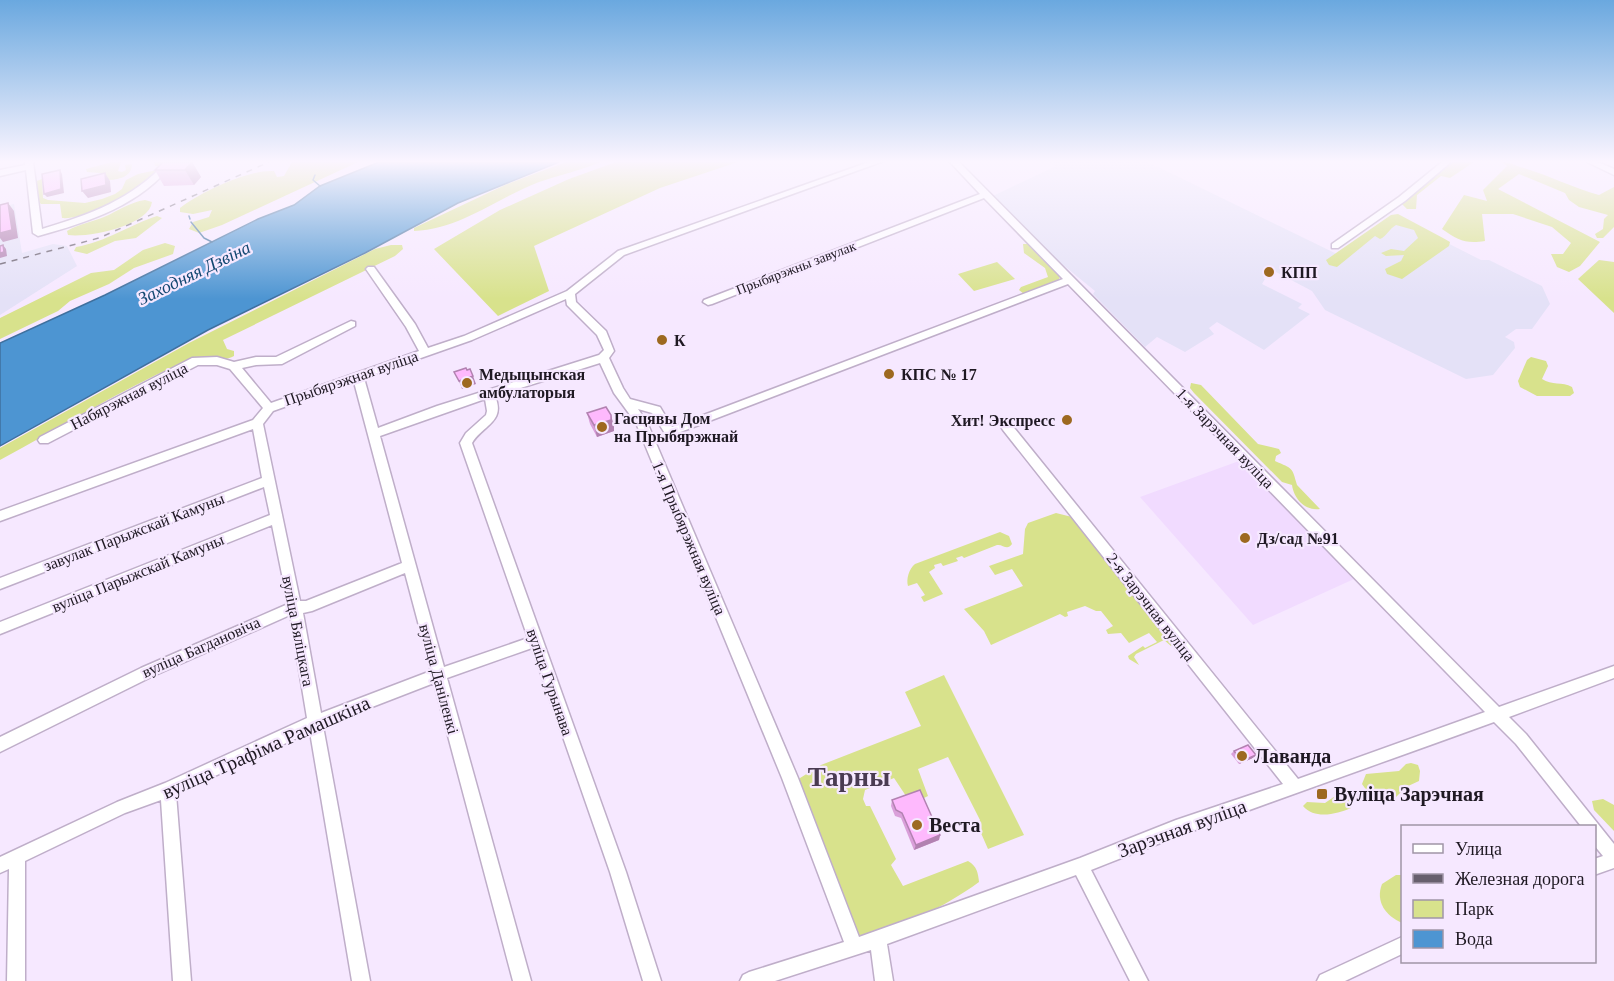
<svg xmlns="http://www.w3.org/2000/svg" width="1614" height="981" font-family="'Times New Roman',serif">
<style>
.built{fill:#f1dbff}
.industrial{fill:#e4e1f7}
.green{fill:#d8e28c}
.water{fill:#4d95d2;stroke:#3f709e;stroke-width:1.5}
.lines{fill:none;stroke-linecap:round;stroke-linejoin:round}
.stream{stroke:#3f709e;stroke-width:1.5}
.minor-casing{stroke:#bfaec9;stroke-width:3}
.minor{fill:#fff;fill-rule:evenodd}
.rail{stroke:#675f6d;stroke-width:1.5;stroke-dasharray:6 6;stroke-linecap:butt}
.wall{fill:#da9fda}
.shaded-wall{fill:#b282b1}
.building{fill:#feb9fd;stroke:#b282b1;stroke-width:1.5}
.poi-dot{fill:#9d6920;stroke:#f6e8ff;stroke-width:2}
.labels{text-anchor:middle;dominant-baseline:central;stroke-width:4.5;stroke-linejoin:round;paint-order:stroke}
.far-street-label{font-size:14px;fill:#1f1923;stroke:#f6e8ff}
.poi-label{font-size:16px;font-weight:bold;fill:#1f1923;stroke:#f6e8ff;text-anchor:start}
.street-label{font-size:16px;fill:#1f1923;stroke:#f6e8ff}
.water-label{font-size:18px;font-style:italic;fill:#124771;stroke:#f6e8ff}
.near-street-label{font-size:20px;fill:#1f1923;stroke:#f6e8ff}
.near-poi-label{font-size:20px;font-weight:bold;fill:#1f1923;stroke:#f6e8ff;text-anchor:start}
.near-district-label{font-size:27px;font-weight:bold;fill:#4a3b52;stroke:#f6e8ff}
</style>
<rect width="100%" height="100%" fill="#f6e8ff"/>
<!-- built -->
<polygon class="built" points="1239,461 1354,579 1253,625 1140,497"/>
<!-- industrial -->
<g class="industrial">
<polygon points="1049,162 1148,162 1341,256 1394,216 1481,260 1489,260 1542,286 1550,304 1532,329 1516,329 1505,337 1514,342 1515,348 1493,375 1466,379 1325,310 1312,291 1276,272 1263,278 1265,279 1262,284 1302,304 1298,308 1310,314 1264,350 1217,322 1209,328 1214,334 1185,352 1157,337 1145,347 1093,294 1095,291 1051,255 993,196 1056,166"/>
<polygon points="14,204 22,253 53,244 67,246 77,266 0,315 0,207"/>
</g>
<!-- green -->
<g class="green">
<path d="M112,162H121L118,171L122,172L126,170L125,165L132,164C132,177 118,180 107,180L101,173L87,172L86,169Z"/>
<path d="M154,162H167C158,171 148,184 137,191C121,201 80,220 62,218L60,204H41L37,200L34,182L42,179L43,198L48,200L85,203L102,199L115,194L122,189L126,180L138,174L157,170L159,166H155Z"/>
<path d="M292,162H358L222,225L199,233L189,229L193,222L209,217L212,210L193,214L180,212V208C199,193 249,169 274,171L277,177L284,176Z"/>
<path d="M566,162H601C581,170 560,175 539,182C497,198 461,229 414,231V228L505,185Z"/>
<polygon points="616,162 738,162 660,188 534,246 549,291 498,316 434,249 500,210 569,179"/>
<polygon points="1450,162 1474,162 1450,178 1441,176 1417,195 1416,209 1407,209 1401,203"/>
<path d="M1502,162C1511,162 1515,166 1524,168C1550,176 1574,188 1599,195L1614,187V227L1603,238H1597L1595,234L1603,229L1604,219L1608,215L1579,207L1569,200L1565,193L1519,174L1498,189L1600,242L1580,266L1569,272L1557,267L1551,254H1563L1571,243L1552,227L1513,214H1482L1485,241C1465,244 1458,240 1442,229L1464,195L1487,201L1483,190L1507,166Z"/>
<path d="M145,200L152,202C149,226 88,238 68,235L67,231C79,224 92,222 104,217C118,211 130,202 145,200Z"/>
<path d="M1398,214L1443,238L1450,242L1449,246L1402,279L1387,274L1385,269L1401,261L1404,255L1386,256L1381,253L1391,249L1404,251L1418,238L1414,230L1396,225C1389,229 1386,237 1380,239L1375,236L1337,267L1329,265L1326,260L1391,215Z"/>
<path d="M157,216L162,218L136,238L115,241L87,254L74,251L76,247C106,242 129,225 157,216Z"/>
<polygon points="165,243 175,246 173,254 134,268 109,284 70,301 58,311 0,339 0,318 91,273 114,270 143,250"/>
<polygon points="1023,244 1029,244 1060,275 1059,280 1024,294 1019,290 1021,287 1048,277 1045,268 1024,253"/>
<path d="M391,245H402L403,249L395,256L223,340L227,349L234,351V356C221,364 197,357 180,364C118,391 60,428 0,460V448L189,343L375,249Z"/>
<polygon points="1599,260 1614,262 1614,313 1578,279"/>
<polygon points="997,262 1015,279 974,291 958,274"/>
<path d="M1531,357L1546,361L1548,366L1542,379C1552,386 1562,381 1572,387L1574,393L1570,396H1537L1520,387L1518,381L1527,360Z"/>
<path d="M1191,383L1201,385L1258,444L1279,449L1281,453L1276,456L1275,461C1293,469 1292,467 1297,485L1320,509C1305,511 1294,499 1292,485L1282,482L1194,393L1190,388Z"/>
<polygon points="1056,513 1072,517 1174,645 1171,646 1164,640 1136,654 1134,657 1139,665 1129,659 1128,656 1143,646 1145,648 1157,642 1149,633 1129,643 1121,633 1108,634 1106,630 1113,626 1101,611 1096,611 1085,606 1067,612 1068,616 1065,617 1060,614 991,645 984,631 964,609 1023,586 1012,569 995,575 989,566 1023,554 1025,529 1028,523"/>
<path d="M1000,532L1009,536L1012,544C1007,551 1003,544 997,545L964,558L962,556L956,558L958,561L943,566L941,563L934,565L935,568L929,572L943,594L924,602L921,597L925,595L917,583L908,586C906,579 909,569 915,564Z"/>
<path d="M944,675L1024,835L988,849L977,824L980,820L948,757L918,769L928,796L920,800L908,799L894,778L865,790L863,799L866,806H870L896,859L891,865L903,886L968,861C977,866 978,873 979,882C945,907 896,931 854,937L792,783L821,765L921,726L905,692Z"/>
<path d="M1411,763L1418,765L1420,771L1419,781L1406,787L1393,800C1378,800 1370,796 1362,784L1366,774L1399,771L1406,764Z"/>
<path d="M1341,792H1347L1352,797L1351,808C1337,814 1315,820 1303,806L1307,802L1325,803Z"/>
<polygon points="1603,799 1614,805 1614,831 1594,810 1592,801"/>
<path d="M1396,875H1402V923C1386,916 1375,902 1382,884Z"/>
</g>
<!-- water -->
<polygon class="water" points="379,162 559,162 458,203 365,253 208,330 0,446 0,343 105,295 258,219 294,205 320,186"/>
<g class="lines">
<!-- stream -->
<g class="stream">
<polyline points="315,175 313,180 320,186"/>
<polyline points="189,216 190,219"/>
<polyline points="191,222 204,238 212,242"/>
</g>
<!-- minor casing -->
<g class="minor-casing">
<g id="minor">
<path d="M25,162H33L42,229C89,215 133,199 166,162H174C141,205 89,222 38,236L33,233L26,170L0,176V170L25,165Z"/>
<path d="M869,162H881L624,255L575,294L576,302L606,331L614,351L609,358L623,388L630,399L660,407L672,427L1063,279L984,198L712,304L708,305L703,302L704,300L980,194L950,162H959L1499,707L1614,666V678L1509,717L1526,734L1614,844V868L1594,875V859L1603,856L1594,845V826H1581L1516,744L1494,722C1360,771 1224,817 1091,870L1148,981H1130L1076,875L887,944L893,981H875L871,950L775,981H740L743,975L749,972L844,942L782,778L636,423L614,393L600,363L495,396C506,422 483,425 472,443L626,872L661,981H643L610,872L532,648L447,678L531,981H513L434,683L323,726L370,981H352L310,732L176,794L191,981H173L161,800L125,813L25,861V981H7L9,869L0,873V857L117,802L165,783L307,718L290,615L151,677L0,752V737L141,668L288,604L272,525L0,634V622L270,515L264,487L0,589V578L262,478L253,429L0,521V511L253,420L263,408L230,369L217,365H198L48,443H40L38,440L40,437L192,358L217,357L234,362L256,357H276L351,321L355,322V326L282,364L256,365L242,368L271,403L419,351L406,327L366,269L368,267H374L415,324L428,348L464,336L567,291L618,251ZM1068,284L1485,712L1298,779L1011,424H1003L1001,427L1003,430L1283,784L1176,820L1080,858L859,937L798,778L647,422L638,409L652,413L666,435L670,436ZM566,299L567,305L597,335L604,350L599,355L437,406L378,428L364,378L472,340ZM354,382L402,563L306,601H300L263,424L273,411ZM485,399L487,411L486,415L466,433L460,443L528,638L444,667L380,436ZM405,573L431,671L321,713L303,613L312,611Z"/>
<polygon points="1442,162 1451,162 1405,201 1338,248 1332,248 1332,244 1399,197"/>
<polygon points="1587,162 1598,162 1614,169 1614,175"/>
<polygon points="1402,937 1402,954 1345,981 1317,981 1320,975"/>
</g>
</g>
<!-- minor -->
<use href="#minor" class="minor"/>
<!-- rail -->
<polyline class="rail" points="0,264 99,238 269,162"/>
</g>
<!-- wall -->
<g class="wall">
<polygon points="192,162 201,177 194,185 164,186 155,170"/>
<polygon points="587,413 611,415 614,427 614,431 597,437 590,424"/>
<polygon points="1234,751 1256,755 1253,758 1239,764 1231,754"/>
<polygon points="892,800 940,835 939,840 914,850 901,818 895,816 891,806"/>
</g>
<!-- shaded-wall -->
<g class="shaded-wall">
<polygon points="192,162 201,177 194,185 185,170"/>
<polygon points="60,170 62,174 64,193 47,197 44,194"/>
<polygon points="105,173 110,181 111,192 88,198 82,191"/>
<polygon points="8,203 14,211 18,238 3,242 0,238 0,233"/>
<polygon points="3,245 6,249 7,256 0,258 0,253"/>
<polygon points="473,376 476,384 462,389 459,381"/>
<polygon points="611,415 614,427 614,431 597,437 594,425"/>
<polygon points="1256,755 1253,758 1239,764 1242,761"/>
<polygon points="940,835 939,840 914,850 916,845"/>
</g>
<!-- building -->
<g class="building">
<polygon points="163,162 192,162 185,170 155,170"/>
<polygon points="60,170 61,189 44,194 42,174"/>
<polygon points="105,173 106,185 82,191 81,179"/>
<polygon points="8,203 12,230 0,233 0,205"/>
<polygon points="3,245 4,252 0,253 0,246"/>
<polygon points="466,368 467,370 470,369 473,376 459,381 454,372"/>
<polygon points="606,407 611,415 611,420 594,425 587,413"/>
<polygon points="1248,745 1256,755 1242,761 1234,751"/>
<polygon points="920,790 940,835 916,845 902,813 896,810 892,800"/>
</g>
<!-- sky -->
<linearGradient id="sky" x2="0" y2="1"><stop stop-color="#6aa8df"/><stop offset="0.54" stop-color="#fbf5ff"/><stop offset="1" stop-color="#fbf5ff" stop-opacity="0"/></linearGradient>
<rect width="1614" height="299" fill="url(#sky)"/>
<!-- markers -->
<g class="poi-dot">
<circle cx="1269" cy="272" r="6"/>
<circle cx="662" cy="340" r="6"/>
<circle cx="889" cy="374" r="6"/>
<circle cx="467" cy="383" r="6"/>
<circle cx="1067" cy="420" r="6"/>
<circle cx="602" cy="427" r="6"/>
<circle cx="1245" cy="538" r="6"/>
<circle cx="1242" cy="756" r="6"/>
<rect x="1316" y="788" width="12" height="12" rx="3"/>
<circle cx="917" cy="825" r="6"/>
</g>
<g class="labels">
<!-- far-street labels -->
<g class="far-street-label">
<text transform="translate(796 268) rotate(-21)">Прыбярэжны завулак</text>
</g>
<!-- poi labels -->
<g class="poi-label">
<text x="1281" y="272">КПП</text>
<text x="674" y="340">К</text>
<text x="479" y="374">Медыцынская<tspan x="479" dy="18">амбулаторыя</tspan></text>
<text x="901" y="374">КПС № 17</text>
<text x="614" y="418">Гасцявы Дом<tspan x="614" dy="18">на Прыбярэжнай</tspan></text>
<text x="1055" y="420" text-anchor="end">Хит! Экспресс</text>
<text x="1257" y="538">Дз/сад №91</text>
</g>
<!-- street labels -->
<g class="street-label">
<text transform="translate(351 378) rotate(-19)">Прыбярэжная вуліца</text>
<text transform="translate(129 396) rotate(-27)">Набярэжная вуліца</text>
<text transform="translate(1225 438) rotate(46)">1-я Зарэчная вуліца</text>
<text transform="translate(134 532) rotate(-21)">завулак Парыжскай Камуны</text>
<text transform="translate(689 538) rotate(67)">1-я Прыбярэжная вуліца</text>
<text transform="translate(138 573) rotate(-22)">вуліца Парыжскай Камуны</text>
<text transform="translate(1151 607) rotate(52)">2-я Зарэчная вуліца</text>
<text transform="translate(298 631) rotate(79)">вуліца Бяліцкага</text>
<text transform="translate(201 647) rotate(-24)">вуліца Багдановіча</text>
<text transform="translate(439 679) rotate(75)">вуліца Даніленкі</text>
<text transform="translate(550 682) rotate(71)">вуліца Гурынава</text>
</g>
<!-- water labels -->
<g class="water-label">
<text transform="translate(194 273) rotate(-26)">Заходняя Дзвіна</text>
</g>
<!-- near-street labels -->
<g class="near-street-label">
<text transform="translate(266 747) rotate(-24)">вуліца Трафіма Рамашкіна</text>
<text transform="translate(1182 828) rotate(-20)">Зарэчная вуліца</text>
</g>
<!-- near-poi labels -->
<g class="near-poi-label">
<text x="1254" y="756">Лаванда</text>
<text x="1334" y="794">Вуліца Зарэчная</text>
<text x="929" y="825">Веста</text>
</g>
<!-- near-district labels -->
<g class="near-district-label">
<text x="849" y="777">Тарны</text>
</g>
</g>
<!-- legend -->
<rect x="1401" y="825" width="195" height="138" fill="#f6e8ff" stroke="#a095a7" stroke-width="1.5"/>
<rect x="1413" y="844" width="30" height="9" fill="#ffffff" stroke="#a095a7" stroke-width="1.5"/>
<text x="1455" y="855" font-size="18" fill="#1f1923">Улица</text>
<rect x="1413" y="874" width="30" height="9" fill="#675f6d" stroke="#a095a7" stroke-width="1.5"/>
<text x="1455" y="885" font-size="18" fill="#1f1923">Железная дорога</text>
<rect x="1413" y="900" width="30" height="18" fill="#d8e28c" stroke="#a095a7" stroke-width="1.5"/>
<text x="1455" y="915" font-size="18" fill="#1f1923">Парк</text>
<rect x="1413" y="930" width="30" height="18" fill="#4d95d2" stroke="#a095a7" stroke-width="1.5"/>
<text x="1455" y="945" font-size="18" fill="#1f1923">Вода</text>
</svg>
